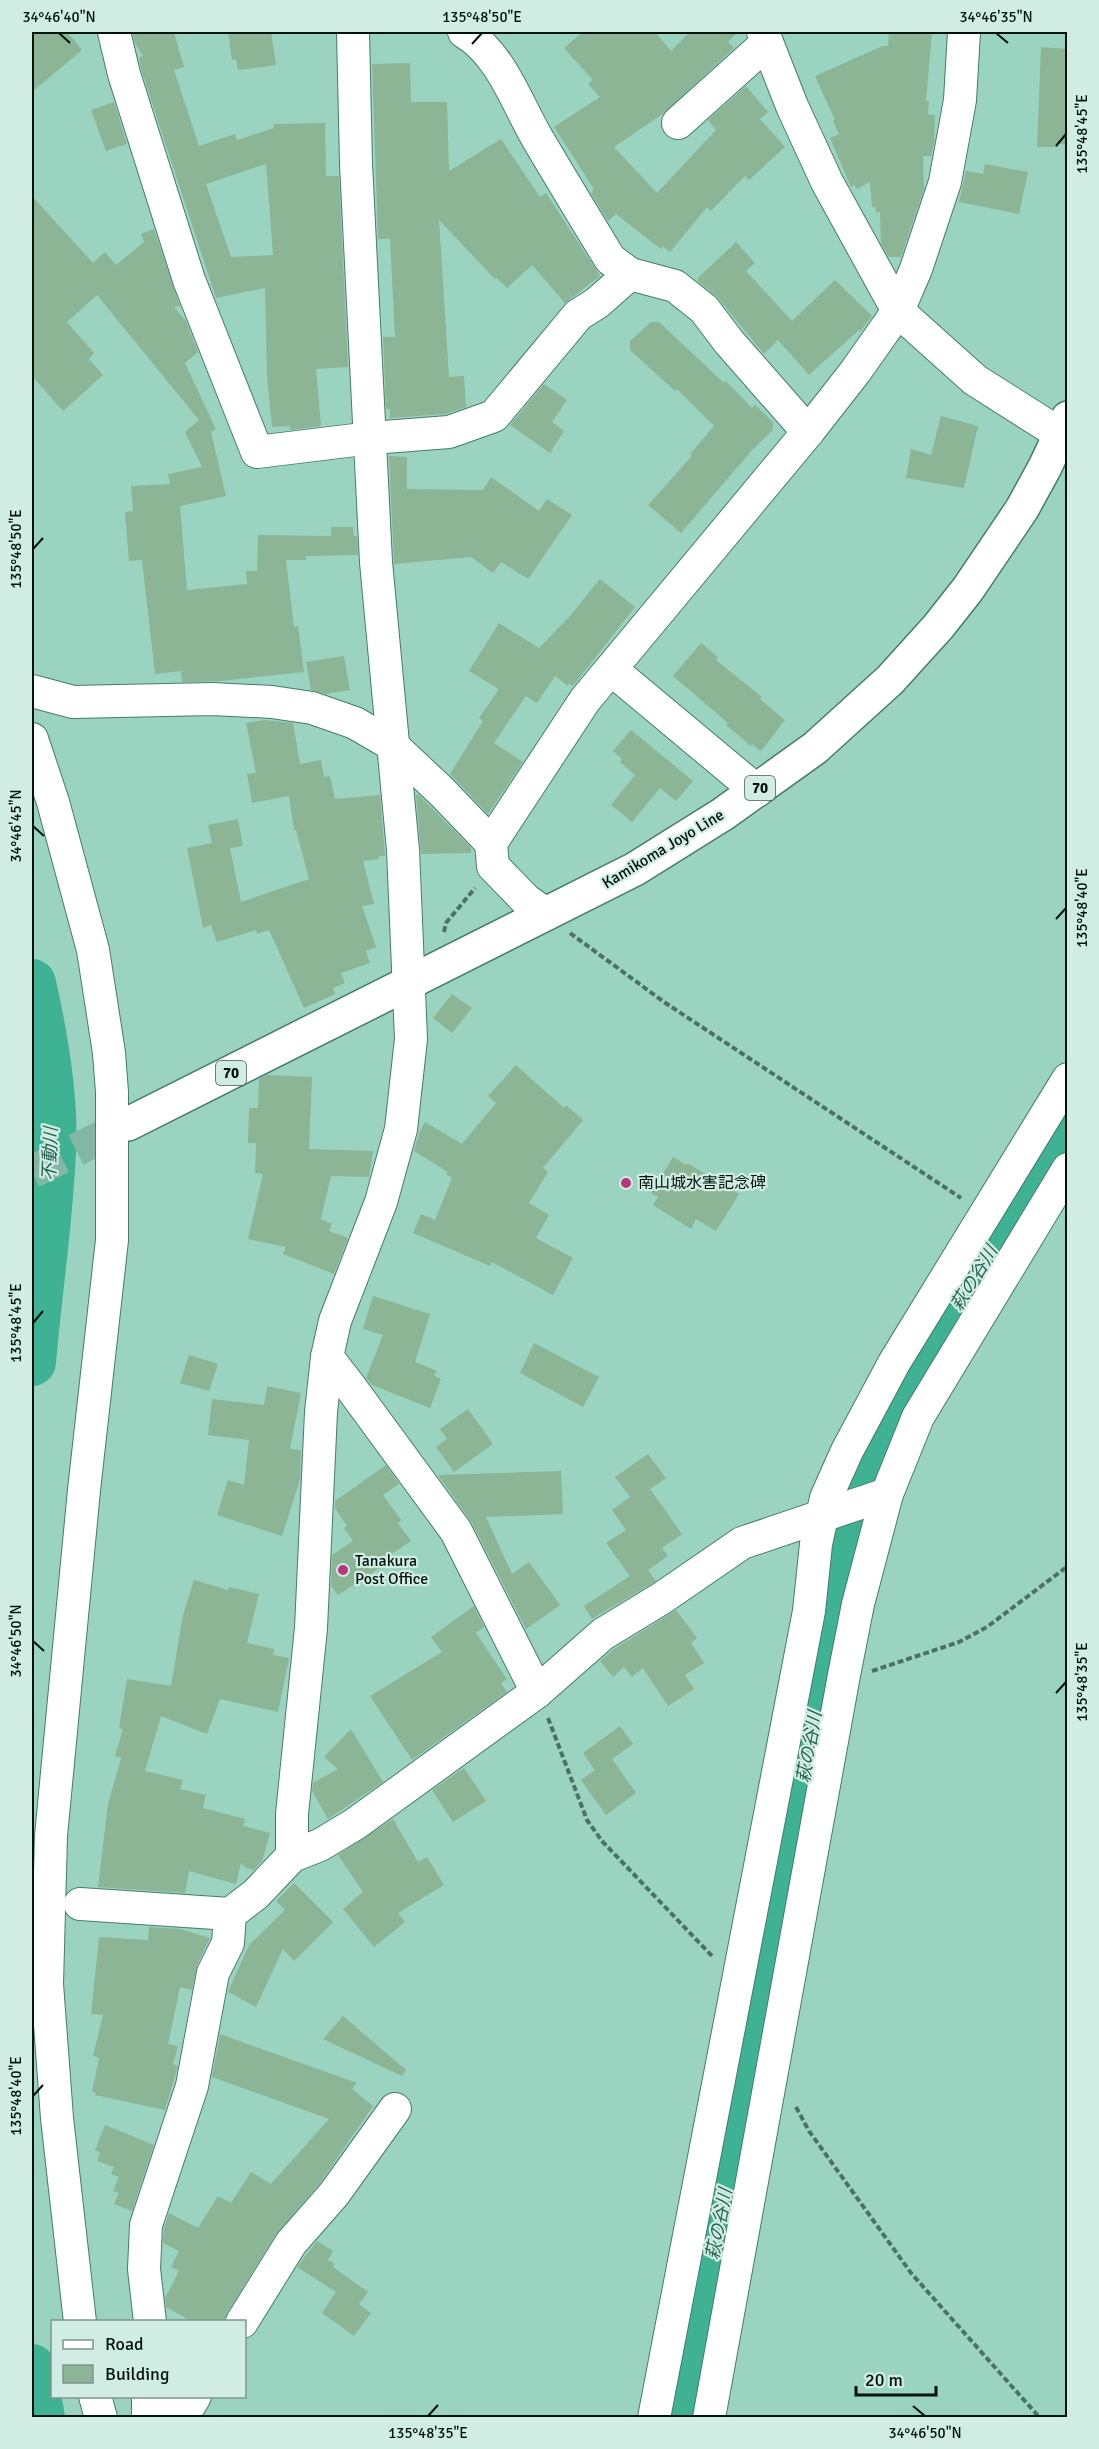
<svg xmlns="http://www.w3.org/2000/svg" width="1099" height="2449" font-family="Signika,'Noto Sans JP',sans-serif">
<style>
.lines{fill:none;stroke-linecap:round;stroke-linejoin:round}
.river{stroke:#3eb292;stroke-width:48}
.building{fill:#8bb594;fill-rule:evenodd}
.major-tunnel{stroke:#83b7a5;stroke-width:33;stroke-dasharray:33 16;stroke-linecap:butt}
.minor-casing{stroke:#457c6a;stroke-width:34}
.major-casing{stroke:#457c6a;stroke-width:36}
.path{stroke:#4c7265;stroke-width:4;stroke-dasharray:6 3;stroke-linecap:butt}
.minor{stroke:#fff;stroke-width:32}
.major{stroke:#fff;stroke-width:33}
.ticks{fill:none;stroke:#00130d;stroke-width:2}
.poi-dot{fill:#b8357d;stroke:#d1ede3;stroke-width:2}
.labels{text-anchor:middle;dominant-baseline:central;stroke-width:4.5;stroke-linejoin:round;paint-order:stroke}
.shield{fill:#d1ede3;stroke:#3f544d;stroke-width:1.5}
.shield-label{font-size:15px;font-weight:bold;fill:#00130d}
.street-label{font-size:16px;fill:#00130d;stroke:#d1ede3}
.poi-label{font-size:16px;fill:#00130d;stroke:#d1ede3;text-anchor:start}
.water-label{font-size:18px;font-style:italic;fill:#24614f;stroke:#d1ede3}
.neatline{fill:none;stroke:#00130d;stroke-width:2}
.ticks-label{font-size:15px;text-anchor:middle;fill:#00130d}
</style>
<rect width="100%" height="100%" fill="#9ad4c0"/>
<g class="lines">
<!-- river -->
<g class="river">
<path d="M32,983C43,1032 55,1100 52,1151C49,1221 38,1292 32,1362"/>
<polyline points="32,2368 41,2418"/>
<polyline points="682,2418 756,2020 799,1803 842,1551 857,1488 875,1440 995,1241 1068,1126"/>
</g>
</g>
<!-- building -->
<g class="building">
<polygon points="32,32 67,32 82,50 32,92"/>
<path d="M132,32H174L184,67L174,70L199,146L235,134L237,140L274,128V124L325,123L326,176H339L348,367L316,369L321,426L290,430V426L272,427L267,377L265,288L216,298L141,69L139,58L143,56L135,43ZM266,164L273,255L231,257L206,184Z"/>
<polygon points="228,32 271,32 276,65 238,70 236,59 232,60"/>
<polygon points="583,32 655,32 671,51 690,32 738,32 728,42 734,48 664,113 614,147 657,193 716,130 708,120 746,86 768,112 760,119 785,147 749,180 745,176 711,211 707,207 670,252 663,246 661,249 616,214 608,221 591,193 594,189 554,127 600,97 588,84 593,80 564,48"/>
<polygon points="889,32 932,32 926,101 929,101 928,114 935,115 934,144 931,156 923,156 924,189 901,257 889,257 881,244 880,212 876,212 875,207 872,207 870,182 857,189 854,185 851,187 830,138 839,134 833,121 835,120 815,76 883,46 888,46"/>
<polygon points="1041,47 1068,49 1068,144 1058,144 1058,147 1037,147"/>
<polygon points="410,63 411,102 447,102 449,171 501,139 540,197 546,193 600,276 565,303 532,265 507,288 497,278 495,279 439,220 449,377 464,376 466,407 445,414 390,418 390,409 386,409 383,337 395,337 390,239 378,239 372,64"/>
<polygon points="114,102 127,144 106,151 91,110"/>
<polygon points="985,164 1028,172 1019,214 959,202 966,171 983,174"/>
<polygon points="32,196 93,263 105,252 116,265 144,242 141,234 154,229 180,306 174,307 186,321 198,352 185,363 216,429 211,432 226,496 180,506 187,590 247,584 246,571 257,571 258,535 331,536 331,527 353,527 354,536 357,536 358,555 306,556 306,560 286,560 294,627 298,626 304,672 220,681 182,682 181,671 155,674 142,560 129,561 125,512 133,511 131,486 170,484 168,474 202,467 185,432 199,420 97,295 67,322 94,353 89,359 103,375 63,411 32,376"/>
<polygon points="736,242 755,263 746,271 792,321 835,280 872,316 860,332 859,330 809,375 778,340 764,354 718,298 698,281 698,278"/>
<polygon points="651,322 659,322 724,383 726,381 752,408 755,405 773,422 773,430 753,449 681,533 648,505 692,456 690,454 714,426 677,389 675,391 630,350 630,341"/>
<polygon points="544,384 567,400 552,422 564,431 550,453 510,425"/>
<polygon points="941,416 978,426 964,488 906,478 911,449 931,455"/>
<polygon points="389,456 407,457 407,489 483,490 491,477 539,511 547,499 572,515 528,579 501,562 493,573 471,557 394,564"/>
<polygon points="600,579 635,607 573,686 569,683 568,686 555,676 537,703 526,696 494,743 523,762 488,814 450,774 483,721 479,718 499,689 469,671 499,623 539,648 570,616"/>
<polygon points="701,643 718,657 716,660 762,697 760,699 785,720 761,751 752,744 751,746 726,725 728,723 673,676"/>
<polygon points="344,656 350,690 325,694 311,690 306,662"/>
<polygon points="265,720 293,723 300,764 321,760 324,777 330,776 335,799 380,795 385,856 378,856 379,859 363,861 374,904 362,906 376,947 366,951 370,963 341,973 345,983 333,988 335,994 304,1008 269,930 257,934 256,930 217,942 211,925 203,928 187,848 212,843 208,825 238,819 243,846 230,848 241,902 309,879 296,830 294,830 289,796 252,803 247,774 256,773 246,723"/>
<polygon points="631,730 693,781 676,801 660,788 632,822 611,805 635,775 620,762 622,759 613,751"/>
<polygon points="416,795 419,795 428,804 471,848 471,853 421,854"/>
<polygon points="452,994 472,1008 452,1033 433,1018"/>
<polygon points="516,1065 564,1108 566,1105 583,1120 543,1168 548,1172 529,1203 549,1215 536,1238 573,1258 553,1295 492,1262 490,1266 413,1233 421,1214 435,1220 452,1178 446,1174 448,1172 414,1151 419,1133 425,1122 462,1144 496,1103 488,1096"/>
<polygon points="267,1075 312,1077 309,1149 373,1151 369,1177 331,1176 321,1219 332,1224 329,1231 348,1238 334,1274 283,1254 286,1247 248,1239 263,1174 255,1173 256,1143 248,1143 249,1108 258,1108 259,1079"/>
<polygon points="673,1157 686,1165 687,1163 739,1194 716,1231 696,1219 691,1229 653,1205 658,1197 651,1193"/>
<polygon points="373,1296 430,1314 415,1362 437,1371 434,1376 441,1379 430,1408 372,1385 366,1378 383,1335 363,1329"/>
<polygon points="534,1343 599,1377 583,1407 520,1373"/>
<polygon points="189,1355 218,1364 209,1391 180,1383"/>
<polygon points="267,1386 301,1393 290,1449 301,1450 300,1479 282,1536 217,1515 228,1480 244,1485 249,1440 208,1435 212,1399 264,1405"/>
<polygon points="468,1409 493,1444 454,1472 436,1447 447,1439 440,1429"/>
<polygon points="648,1454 666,1478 650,1489 682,1534 662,1548 668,1556 648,1570 656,1581 592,1619 584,1606 630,1576 606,1543 626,1530 612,1510 630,1497 615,1477"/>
<polygon points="386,1465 399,1484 383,1495 401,1520 398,1523 411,1541 387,1557 390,1561 338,1595 331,1586 332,1555 353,1541 344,1528 347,1526 335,1508 335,1501"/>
<polygon points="561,1471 563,1514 486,1517 512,1574 529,1562 560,1605 526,1629 472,1523 438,1475"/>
<polygon points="194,1580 228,1590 229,1587 259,1594 247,1643 274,1649 273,1655 289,1658 278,1712 220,1699 207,1734 161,1716 145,1771 183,1780 180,1789 206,1795 203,1808 245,1819 243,1826 270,1833 262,1861 254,1870 246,1868 241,1863 236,1884 189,1871 185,1893 98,1887 108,1804 121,1758 115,1756 123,1729 119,1728 127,1679 171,1686 183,1615"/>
<polygon points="474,1606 484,1627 476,1633 507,1679 501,1683 507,1692 412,1760 370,1696 442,1652 431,1637"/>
<polygon points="676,1610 697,1638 691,1643 704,1663 685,1675 694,1689 668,1706 643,1668 632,1677 624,1667 613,1677 600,1661 614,1649"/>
<polygon points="620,1726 633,1744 612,1759 636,1793 606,1815 581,1780 595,1770 583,1753"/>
<polygon points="351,1729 383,1782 328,1819 312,1791 313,1783 338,1769 324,1757"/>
<polygon points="464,1768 486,1801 453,1822 432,1790"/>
<polygon points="393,1819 418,1862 427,1857 444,1885 398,1913 405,1922 374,1947 343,1909 363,1892 338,1855"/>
<polygon points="294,1883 333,1922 294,1961 283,1949 256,2007 228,1992 249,1945 285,1910 276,1901"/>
<polygon points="149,1927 180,1929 210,1938 197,1965 192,1990 180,1987 168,2044 178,2046 173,2064 178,2066 165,2110 95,2095 95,2092 92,2092 99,2058 93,2056 103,2015 91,2014 99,1937 148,1940"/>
<polygon points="343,2016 406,2070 402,2076 323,2039"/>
<polygon points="220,2034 357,2083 352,2089 373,2106 320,2183 276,2234 227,2313 224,2322 193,2322 166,2307 165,2298 179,2271 171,2267 179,2251 163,2243 164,2228 169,2213 198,2228 218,2196 231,2203 251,2172 271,2184 329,2119 212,2077"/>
<polygon points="105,2125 154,2145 132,2211 114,2204 119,2193 113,2191 119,2177 111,2174 114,2167 97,2161 100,2153 95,2150"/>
<polygon points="317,2241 333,2251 328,2260 335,2264 333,2267 368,2292 359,2304 371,2313 354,2336 322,2313 336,2292 297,2267"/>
</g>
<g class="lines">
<!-- major-tunnel -->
<polyline class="major-tunnel" points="32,1172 128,1124"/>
<!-- minor casing -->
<g class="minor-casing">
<g id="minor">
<polyline points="114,32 124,74 189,280 257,452 371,438 449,432 494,416 578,315 597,303 630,274"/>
<path d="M464,32C500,53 516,101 536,136C560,177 585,218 610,259L630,274L675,286L704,309L729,342L808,432"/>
<polyline points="763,32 792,106 827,182 898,311 975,380 1068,439"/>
<polyline points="678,123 767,43"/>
<polyline points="612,670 757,791"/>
<polyline points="32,691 73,702 212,699 272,702 312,708 355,723 391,744 441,791 491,843"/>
<polyline points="32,739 53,802 93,950 109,1053 112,1092 112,1240 84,1490 51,1836 47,1984 57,2118 80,2322"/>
<polyline points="546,914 526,900 493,866 491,843 585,700 808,432 855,372 898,311 916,269 945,182 960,100 964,32"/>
<polyline points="327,1357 349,1385 456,1531 537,1692"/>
<polyline points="292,1856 292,1814 311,1628 321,1412 327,1357 335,1321 381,1202 401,1129 411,1039 403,850 376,562 356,164 353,32"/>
<polyline points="80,1904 230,1914 256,1894 292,1856 320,1845 355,1824 537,1692 603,1634 662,1598 742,1543 887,1494 918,1417 1068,1169"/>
<polyline points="150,2322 144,2269 146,2225 192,2086 213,1973 228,1943 230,1914"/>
<polyline points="242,2322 291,2243 334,2194 395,2109"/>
<polyline points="95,2396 101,2418"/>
<polyline points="175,2408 191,2403 195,2396"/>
<polyline points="148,2418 148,2396"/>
<polyline points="654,2418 809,1611 816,1544 826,1498 847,1451 894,1363 1068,1079"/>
<polyline points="709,2418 844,1675 858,1604 887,1494"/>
</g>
</g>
<!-- major casing -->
<g class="major-casing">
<polyline id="major" points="128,1124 635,869 723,814 815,748 890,680 938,627 968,589 1022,509 1045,467 1068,418"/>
</g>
<!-- path -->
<g class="path">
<polyline points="444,932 446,923 475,888"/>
<polyline points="570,933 664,1002 961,1198"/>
<polyline points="872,1671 959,1642 987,1627 1068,1566"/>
<polyline points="548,1718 587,1820 602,1841 713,1957"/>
<polyline points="796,2107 809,2131 911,2273 1040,2418"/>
</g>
<!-- minor -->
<use href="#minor" class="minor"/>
<!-- major -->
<use href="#major" class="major"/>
</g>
<!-- ticks -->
<path class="ticks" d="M59,33L70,43M996,33L1008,43M472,44L482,33M1056,146L1066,134M33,549L43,538M33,826L44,836M1056,919L1066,908M33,1323L43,1311M33,1641L44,1651M1056,1693L1066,1682M33,2096L43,2085M913,2406L925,2416M428,2416L438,2405"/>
<!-- markers -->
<g class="poi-dot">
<circle cx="626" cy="1183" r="6"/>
<circle cx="343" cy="1570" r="6"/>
</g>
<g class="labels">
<!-- shield labels -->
<g class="shield">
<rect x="745" y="776" width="30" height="24" rx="4.5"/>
<rect x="216" y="1061" width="30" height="24" rx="4.5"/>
</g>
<g class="shield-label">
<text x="760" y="788">70</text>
<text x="231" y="1073">70</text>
</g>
<!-- street labels -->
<g class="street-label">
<text transform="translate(663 849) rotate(-31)">Kamikoma Joyo Line</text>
</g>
<!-- poi labels -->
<g class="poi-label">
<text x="638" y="1183">南山城水害記念碑</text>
<text x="355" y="1561">Tanakura<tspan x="355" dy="18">Post Office</tspan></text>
</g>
<!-- water labels -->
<g class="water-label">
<text transform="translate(50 1154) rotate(-88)">不動川</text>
<text transform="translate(974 1278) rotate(-59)">萩の谷川</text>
<text transform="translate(809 1747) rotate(-80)">萩の谷川</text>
<text transform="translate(719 2224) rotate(-79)">萩の谷川</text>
</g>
</g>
<!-- border -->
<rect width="1099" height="2449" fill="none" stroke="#d1ede3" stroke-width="66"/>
<!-- legend -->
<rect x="51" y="2320" width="195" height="78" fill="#d1ede3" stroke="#7d968d" stroke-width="1.5"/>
<rect x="63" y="2340" width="30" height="9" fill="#ffffff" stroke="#7d968d" stroke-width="1.5"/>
<text x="105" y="2350" font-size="18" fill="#00130d">Road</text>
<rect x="63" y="2365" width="30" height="18" fill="#8bb594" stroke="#7d968d" stroke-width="1.5"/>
<text x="105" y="2380" font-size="18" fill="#00130d">Building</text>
<!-- scale -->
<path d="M856 2386v9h80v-9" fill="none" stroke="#00130d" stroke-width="3"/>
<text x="865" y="2386" font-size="18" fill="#00130d" stroke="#d1ede3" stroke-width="4.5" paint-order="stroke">20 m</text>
<rect x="33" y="33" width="1033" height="2383" class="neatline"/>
<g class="ticks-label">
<text x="59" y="22">34°46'40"N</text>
<text x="482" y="22">135°48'50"E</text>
<text x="996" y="22">34°46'35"N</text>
<text transform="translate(1082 134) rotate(-90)" y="5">135°48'45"E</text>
<text transform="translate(16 549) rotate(-90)" y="5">135°48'50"E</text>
<text transform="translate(16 826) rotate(-90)" y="5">34°46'45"N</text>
<text transform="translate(1082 908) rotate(-90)" y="5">135°48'40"E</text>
<text transform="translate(16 1323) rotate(-90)" y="5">135°48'45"E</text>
<text transform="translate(16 1641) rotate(-90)" y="5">34°46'50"N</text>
<text transform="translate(1082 1682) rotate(-90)" y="5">135°48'35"E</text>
<text transform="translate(16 2096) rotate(-90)" y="5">135°48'40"E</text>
<text x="428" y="2438">135°48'35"E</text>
<text x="925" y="2438">34°46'50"N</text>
</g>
</svg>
